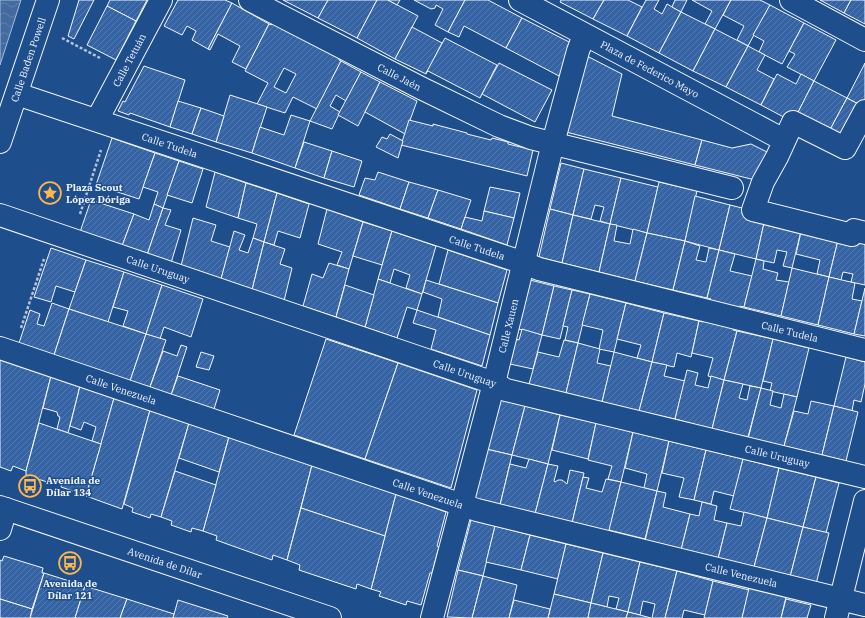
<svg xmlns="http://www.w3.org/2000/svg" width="865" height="618" font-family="'IBM Plex Serif',serif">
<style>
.water{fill:url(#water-waves);stroke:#a8bbd7}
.building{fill:url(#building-hatch);stroke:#f2f6ff;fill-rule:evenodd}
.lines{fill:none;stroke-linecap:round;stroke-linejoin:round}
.street-casing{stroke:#f2f6ff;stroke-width:24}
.secondary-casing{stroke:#f2f6ff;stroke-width:24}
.primary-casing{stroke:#f2f6ff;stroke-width:24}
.path{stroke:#b3c4dc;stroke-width:2.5;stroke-dasharray:3 2;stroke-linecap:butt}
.street{stroke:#1f4e8c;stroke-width:22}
.secondary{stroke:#1f4e8c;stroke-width:22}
.primary{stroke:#1f4e8c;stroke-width:22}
.labels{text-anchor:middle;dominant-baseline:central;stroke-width:3;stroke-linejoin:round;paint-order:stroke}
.street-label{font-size:10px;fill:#f2f6ff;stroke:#1f4e8c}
.poi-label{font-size:10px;font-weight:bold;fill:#f2f6ff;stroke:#1f4e8c;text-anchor:start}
</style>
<defs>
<pattern id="water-waves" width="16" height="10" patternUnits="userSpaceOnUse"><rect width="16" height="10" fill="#446ba0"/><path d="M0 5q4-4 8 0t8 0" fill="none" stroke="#5f81ae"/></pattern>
<pattern id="building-hatch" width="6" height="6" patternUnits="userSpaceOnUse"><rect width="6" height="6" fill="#3563a3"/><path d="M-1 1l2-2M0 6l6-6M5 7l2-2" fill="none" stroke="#537ab1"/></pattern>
</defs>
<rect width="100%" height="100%" fill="#1f4e8c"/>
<!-- water -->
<polygon class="water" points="0,0 21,0 0,65"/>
<!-- building -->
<g class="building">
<polygon points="79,0 94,0 74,39 68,36"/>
<polygon points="110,0 147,0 136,21 107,6"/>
<polygon points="178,0 225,0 232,3 208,49 192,40 196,31 187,26 182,35 164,26"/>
<polygon points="283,0 328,0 318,18"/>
<polygon points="328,0 377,0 357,38 318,18"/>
<polygon points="377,0 388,0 418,16 395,59 357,38"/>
<polygon points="388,0 400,0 397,5"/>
<polygon points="414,0 465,0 448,32 435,25 443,9 436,5 435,8 431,9"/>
<polygon points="465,0 488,0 522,18 506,48 464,26 459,37 448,32"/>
<polygon points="561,0 604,0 593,19 560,2"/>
<polygon points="604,0 628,0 642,7 627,36 593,19"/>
<polygon points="646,0 659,0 654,9 662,14 667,4 681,12 659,53 627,36"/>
<polygon points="675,0 687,0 681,12 672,7"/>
<polygon points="692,0 731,0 715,29 705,24 712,11"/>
<polygon points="731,0 760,0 770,5 748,46 737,40 744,26 723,15"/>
<polygon points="820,0 851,0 844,13"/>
<polygon points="851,0 865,0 865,24 844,13"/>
<polygon points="232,3 269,24 246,69 232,62 240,46 218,34 210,50 208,49"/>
<polygon points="770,5 804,23 782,64 759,52 764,41 753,35"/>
<polygon points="107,6 136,21 116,60 87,45"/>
<polygon points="681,12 715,29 693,71 659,53"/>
<polygon points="522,18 575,45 559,76 506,48"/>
<path d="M273,23L339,58V60L341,61L317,109L293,97L285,113L257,104L268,83L245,71L269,24L271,25ZM284,68L296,74L286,93L274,87Z"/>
<polygon points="804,23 836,40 814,81 787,67 795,54 789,51"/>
<polygon points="412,27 442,43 426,74 395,59"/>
<polygon points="715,29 748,46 726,87 693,71"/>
<polygon points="445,38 497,65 480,98 428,71 426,73"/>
<polygon points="748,46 765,55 757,70 774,79 761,105 726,87"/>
<polygon points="583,54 622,74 612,116 702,140 695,165 562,131"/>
<polygon points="341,61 361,72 346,101 336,95 330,106 340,112 332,129 310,121"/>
<polygon points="499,63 552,90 535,122 482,94"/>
<polygon points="865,63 865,100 862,106 847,98"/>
<polygon points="144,66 185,80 170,127 130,113 129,115 118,111 123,101 125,102"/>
<polygon points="361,72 380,82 358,126 338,115"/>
<polygon points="777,74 796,84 801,74 814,81 793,122 761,105"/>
<polygon points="814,81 847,98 825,139 793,122"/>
<polygon points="380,82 417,101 405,134 365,112"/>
<polygon points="230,95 267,107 252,153 216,142"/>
<polygon points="847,98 862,106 845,148 825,139"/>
<polygon points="178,101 201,108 192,134 170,127"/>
<polygon points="201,108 224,116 216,142 192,134"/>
<polygon points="291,115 310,121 295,168 252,153 260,127 284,135"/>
<polygon points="409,120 433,126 433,124 467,133 467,134 491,140 492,138 508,142 508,144 533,150 527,176 401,145"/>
<polygon points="390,134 403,141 398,158 376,147 382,137 387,139"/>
<polygon points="112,138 155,153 139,199 96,185"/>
<polygon points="702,140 732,148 751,144 777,157 763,182 695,165"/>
<polygon points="304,142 332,151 324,178 295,168"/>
<polygon points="332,151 362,161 354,187 324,178"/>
<polygon points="155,153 179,161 163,208 154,204 158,192 143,187"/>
<polygon points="179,161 203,169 192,203 167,195"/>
<polygon points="561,163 584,169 573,215 550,209"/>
<polygon points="584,169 621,178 610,224 600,221 604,207 595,205 591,219 573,215"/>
<polygon points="215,172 246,183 238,218 206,207"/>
<polygon points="378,172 409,182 400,209 359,195 365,178 375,180"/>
<polygon points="621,178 658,187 647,233 610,224"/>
<polygon points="409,182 438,190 428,218 400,209"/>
<polygon points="659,182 697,191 685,241 647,233"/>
<polygon points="246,183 277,193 264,242 253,238 257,224 238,218"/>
<polygon points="490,187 520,193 514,218 484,211"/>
<polygon points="438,190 471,200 461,229 428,218"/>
<polygon points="277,193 309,204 300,238 278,231 274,245 264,242"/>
<polygon points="695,196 730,205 719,250 685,241"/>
<polygon points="91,200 134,214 122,246 80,232"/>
<polygon points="154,204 163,208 147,255 122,246 134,214 149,220"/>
<polygon points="730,205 766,214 756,259 719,250"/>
<polygon points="163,208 171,210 165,225 181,230 171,263 147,255"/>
<polygon points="327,209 363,222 349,269 337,265 342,252 318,244"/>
<polygon points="550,209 573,215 562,263 539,257"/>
<polygon points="484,211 514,218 507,245 461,229 465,217 482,221"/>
<polygon points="766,214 803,223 792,268 783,266 787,252 777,250 774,263 756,259"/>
<polygon points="573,215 610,224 599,272 562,263"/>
<polygon points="193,218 216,225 211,241 230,247 221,279 181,266"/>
<polygon points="363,222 392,231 382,265 353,256"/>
<polygon points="803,223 840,232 829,277 817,274 820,260 796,254"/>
<polygon points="610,224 617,225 614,241 630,244 633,229 647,233 635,281 599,272"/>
<polygon points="234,231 245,235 239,250 248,253 253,238 264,242 252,290 221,279"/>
<polygon points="392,231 436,246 422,294 406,288 410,275 394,269 390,283 378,279"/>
<polygon points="840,232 865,233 865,285 851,282 853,274 843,272 841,280 829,277"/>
<polygon points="647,233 685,241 673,290 635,281"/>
<polygon points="685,241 700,246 696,260 706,262 709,248 719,250 707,298 673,290"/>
<polygon points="264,242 285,249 280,264 292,268 284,301 252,290"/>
<polygon points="51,248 86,260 75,292 56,286 51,302 34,297"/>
<polygon points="448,250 507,270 498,303 439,284"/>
<polygon points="719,250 735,254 730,271 752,276 744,307 740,306 740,308 710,301 711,299 707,298"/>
<polygon points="756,259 764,261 763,269 778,273 776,280 789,282 781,316 744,307"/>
<polygon points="86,260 124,272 108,322 69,309"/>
<polygon points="329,263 349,269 336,317 303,306 312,274 323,278"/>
<polygon points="792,268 829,277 818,325 781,316"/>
<polygon points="124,272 162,285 146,334 123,326 128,311 113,307"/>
<polygon points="829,277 855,283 852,299 862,301 854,334 818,325"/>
<polygon points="378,279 422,294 417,310 407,307 397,338 365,327"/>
<polygon points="426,280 498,303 490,335 438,317 442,299 423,292"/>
<polygon points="530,280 554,286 542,335 518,329"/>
<polygon points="162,285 203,299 191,337 164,327 160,339 146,334"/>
<polygon points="345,285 374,295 365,327 336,317"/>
<polygon points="554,286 572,290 560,339 542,335"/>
<polygon points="865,288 865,336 854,334"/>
<polygon points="572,290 590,294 578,343 565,340 568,327 563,326"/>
<polygon points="590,294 626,303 614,352 599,349 603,330 582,325"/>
<polygon points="52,303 69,309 54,355 19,343 30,310 40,314 37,324 44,326"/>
<polygon points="626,303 664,313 652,362 637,358 641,345 617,339"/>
<polygon points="69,309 146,334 130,381 54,355"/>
<polygon points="417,310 490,335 482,366 431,349 436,330 413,323"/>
<polygon points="664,313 699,321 691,357 677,353 674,367 652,362"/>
<polygon points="703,320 734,328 733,330 737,331 724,380 708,376 713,358 692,353 699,321 703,322"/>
<polygon points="522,329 542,335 533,369 510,364 516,339 519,340"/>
<polygon points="737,331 773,339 761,388 724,380"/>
<polygon points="146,334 166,340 150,387 130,381"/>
<polygon points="326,339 398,363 365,459 294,435"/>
<polygon points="773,339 809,348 797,397 770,391 772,383 763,381"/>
<polygon points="564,340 578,343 566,393 529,384 538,352 559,357"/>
<polygon points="578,343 600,349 597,363 611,366 602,402 566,393"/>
<polygon points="181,345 187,347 171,395 150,387 163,351 177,356"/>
<polygon points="201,352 214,356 209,370 196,367"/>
<polygon points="614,352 652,362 639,411 602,402"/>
<polygon points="0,354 51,376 26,471 13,466 11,471 0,467"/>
<polygon points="846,357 865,362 865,384 861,402 854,400 852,411 834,406"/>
<polygon points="652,362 667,365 664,376 685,381 675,419 639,411"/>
<polygon points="398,363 477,390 451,488 365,459"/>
<polygon points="687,370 698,373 695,385 708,388 711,376 724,380 712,429 675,419"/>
<polygon points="51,376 80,386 68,433 57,429 60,417 58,416 57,412 43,408"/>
<polygon points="178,376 220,390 214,409 171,395"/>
<polygon points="724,380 743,384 739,398 747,400 750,386 761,388 748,437 712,429"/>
<polygon points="80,386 114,398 101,444 92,441 96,427 84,422 81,430 70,426"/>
<polygon points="761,388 773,391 770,405 781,408 784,394 797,397 784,446 748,439"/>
<polygon points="114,398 150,410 122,509 86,496"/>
<polygon points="498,399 525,406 512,455 486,449"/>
<polygon points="811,401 834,406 822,455 784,446 794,411 808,414"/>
<polygon points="525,406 560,415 548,464 512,455"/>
<polygon points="834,406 858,412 846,461 822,455"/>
<polygon points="150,410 189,423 161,517 151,514 150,518 132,512 133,508 124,504"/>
<polygon points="560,415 596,423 588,459 552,450"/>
<polygon points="39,423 101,444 87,492 85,491 82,494 61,487 62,483 50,479 50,483 26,475 26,471"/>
<polygon points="189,423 229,437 219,472 179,458"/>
<polygon points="596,423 633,432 621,482 608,479 612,466 588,460"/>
<polygon points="633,432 669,441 657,491 644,488 647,474 625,468"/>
<polygon points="229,437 312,465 287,560 273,555 272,560 216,540 217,536 203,531"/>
<polygon points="669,441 706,450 694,500 679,497 684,478 662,473"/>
<polygon points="486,449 512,455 500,505 473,499"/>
<polygon points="706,450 743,459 734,496 714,491 711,504 694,500"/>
<polygon points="529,459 548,464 535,514 500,505 510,464 526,468"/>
<polygon points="743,459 779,468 767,518 730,509"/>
<polygon points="548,464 558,466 554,481 555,482 558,480 562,480 567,484 570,470 584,473 572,523 535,514"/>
<polygon points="312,465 396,494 385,536 301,508"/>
<polygon points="779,468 816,477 803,527 767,518"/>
<polygon points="175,471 216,485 203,531 192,528 191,532 171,525 172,521 161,517"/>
<polygon points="583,477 589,478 586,488 602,492 606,479 621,482 609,532 572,523"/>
<polygon points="816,477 839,483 826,533 803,527"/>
<polygon points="621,482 657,491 645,539 609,530"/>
<polygon points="657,491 666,493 663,507 690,514 681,550 645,541"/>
<polygon points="396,494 446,512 437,546 439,547 438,550 432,573 430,573 421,605 407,601 406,605 379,596 381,592 371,589"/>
<polygon points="702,502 717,506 714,520 727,523 718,559 681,550 690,514 699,516"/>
<polygon points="301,508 385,536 371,589 357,584 356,589 299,570 300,565 287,560"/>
<polygon points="744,512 767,518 754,567 718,559 727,523 741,526"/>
<polygon points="767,518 803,527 790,577 754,567"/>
<polygon points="471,520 495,526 483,576 458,570"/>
<polygon points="495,526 530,535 521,570 486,562"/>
<polygon points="803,527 829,533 816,584 790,577"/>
<polygon points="530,535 566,544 558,579 521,570"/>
<polygon points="566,544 603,553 591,603 554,594"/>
<polygon points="603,553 640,562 628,612 616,609 619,598 609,596 607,607 591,603"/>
<polygon points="4,556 43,568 42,573 44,573 32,609 0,599 0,560 2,561"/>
<polygon points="640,562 677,571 665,618 652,618 655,604 643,601 640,615 628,612"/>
<polygon points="458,570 483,576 472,618 447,617"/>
<polygon points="677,571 713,581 705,615 684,610 682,618 665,618"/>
<polygon points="44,573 85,586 75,618 30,618"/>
<polygon points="483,576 517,585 509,618 472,618"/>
<polygon points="713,581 749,590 742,618 704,618"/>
<polygon points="85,586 127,599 120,618 75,618"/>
<polygon points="749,588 786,597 781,618 742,618"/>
<polygon points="554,594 591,603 588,618 548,618"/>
<polygon points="0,599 32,609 30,618 0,618"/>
<polygon points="127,599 174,614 173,618 120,618"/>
<polygon points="786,599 811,605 807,618 781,618"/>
<polygon points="178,600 228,616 227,618 173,618"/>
<polygon points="514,600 550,609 548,618 509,618"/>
<polygon points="591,603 628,612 626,618 588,618"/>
<polygon points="628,612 640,615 651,618 626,618"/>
</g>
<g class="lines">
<!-- street casing -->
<g class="street-casing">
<g id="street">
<path id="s1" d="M250,0L423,89L499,126L531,138L732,188"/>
<path id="s2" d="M520,0L780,138"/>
<polyline points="791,0 865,40"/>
<path id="s3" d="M17,94L524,263L539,269L865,350"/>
<polyline points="865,111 845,148 793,122 777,157 763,182 753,210 852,235 854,230 865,233"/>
<path id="s4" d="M97,120L161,0"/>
<path id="s5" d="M0,215L494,383L506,390L865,477"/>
<path id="s6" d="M0,348L477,510L865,605"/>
<path id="s7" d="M432,618L494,383L553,143L578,51L584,35"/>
</g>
</g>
<!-- secondary casing -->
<g class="secondary-casing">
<g id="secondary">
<path id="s8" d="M0,142L48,0"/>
<polyline points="0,529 6,509"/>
<polyline points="836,618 865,501"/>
</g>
</g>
<!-- primary casing -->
<g class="primary-casing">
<g id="primary">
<path id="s9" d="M0,507L330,618"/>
</g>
</g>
<!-- path -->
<g class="path">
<polyline points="62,38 100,58"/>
<polyline points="80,214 101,150"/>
<polyline points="21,328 44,259"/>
</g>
<!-- street -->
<use href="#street" class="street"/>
<!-- secondary -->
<use href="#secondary" class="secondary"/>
<!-- primary -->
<use href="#primary" class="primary"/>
</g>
<!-- icons -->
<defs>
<g id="sight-ring" transform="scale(1.15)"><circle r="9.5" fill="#1f4e8c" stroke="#ffb74d" stroke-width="1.5"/><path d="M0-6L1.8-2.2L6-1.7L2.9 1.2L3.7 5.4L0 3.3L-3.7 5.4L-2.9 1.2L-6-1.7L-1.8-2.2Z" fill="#ffb74d"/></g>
<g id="bus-ring" transform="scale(1.15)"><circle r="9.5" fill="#1f4e8c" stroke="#ffb74d" stroke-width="1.5"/><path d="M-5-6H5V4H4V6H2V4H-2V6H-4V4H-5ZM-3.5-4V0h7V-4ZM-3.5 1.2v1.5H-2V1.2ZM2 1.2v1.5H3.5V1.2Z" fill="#ffb74d"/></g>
</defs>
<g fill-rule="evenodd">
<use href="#sight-ring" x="50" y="193"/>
<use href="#bus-ring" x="30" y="486"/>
<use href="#bus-ring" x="70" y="563"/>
</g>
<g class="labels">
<!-- street labels -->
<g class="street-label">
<text stroke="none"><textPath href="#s8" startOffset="87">Calle Baden Powell</textPath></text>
<text stroke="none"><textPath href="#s4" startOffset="68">Calle Tetuán</textPath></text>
<text stroke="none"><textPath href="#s2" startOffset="147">Plaza de Federico Mayo</textPath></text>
<text stroke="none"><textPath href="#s1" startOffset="168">Calle Jaén</textPath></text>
<text stroke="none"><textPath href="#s3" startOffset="161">Calle Tudela</textPath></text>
<text stroke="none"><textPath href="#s3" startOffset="485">Calle Tudela</textPath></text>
<text stroke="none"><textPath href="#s5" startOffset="167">Calle Uruguay</textPath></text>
<text stroke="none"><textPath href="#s7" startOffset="302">Calle Xauen</textPath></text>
<text stroke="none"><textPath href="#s3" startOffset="809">Calle Tudela</textPath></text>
<text stroke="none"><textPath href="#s5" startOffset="491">Calle Uruguay</textPath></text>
<text stroke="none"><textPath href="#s6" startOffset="128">Calle Venezuela</textPath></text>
<text stroke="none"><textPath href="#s5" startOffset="815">Calle Uruguay</textPath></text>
<text stroke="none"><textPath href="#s6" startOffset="452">Calle Venezuela</textPath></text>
<text stroke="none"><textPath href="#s9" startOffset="174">Avenida de Dílar</textPath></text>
<text stroke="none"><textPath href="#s6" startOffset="776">Calle Venezuela</textPath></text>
</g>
<!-- poi labels -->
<g class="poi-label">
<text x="66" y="187">Plaza Scout<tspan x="66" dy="12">López Dóriga</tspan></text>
<text x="46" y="480">Avenida de<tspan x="46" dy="12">Dílar 134</tspan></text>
<text x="70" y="583" text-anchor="middle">Avenida de<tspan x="70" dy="12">Dílar 121</tspan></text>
</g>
</g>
</svg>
